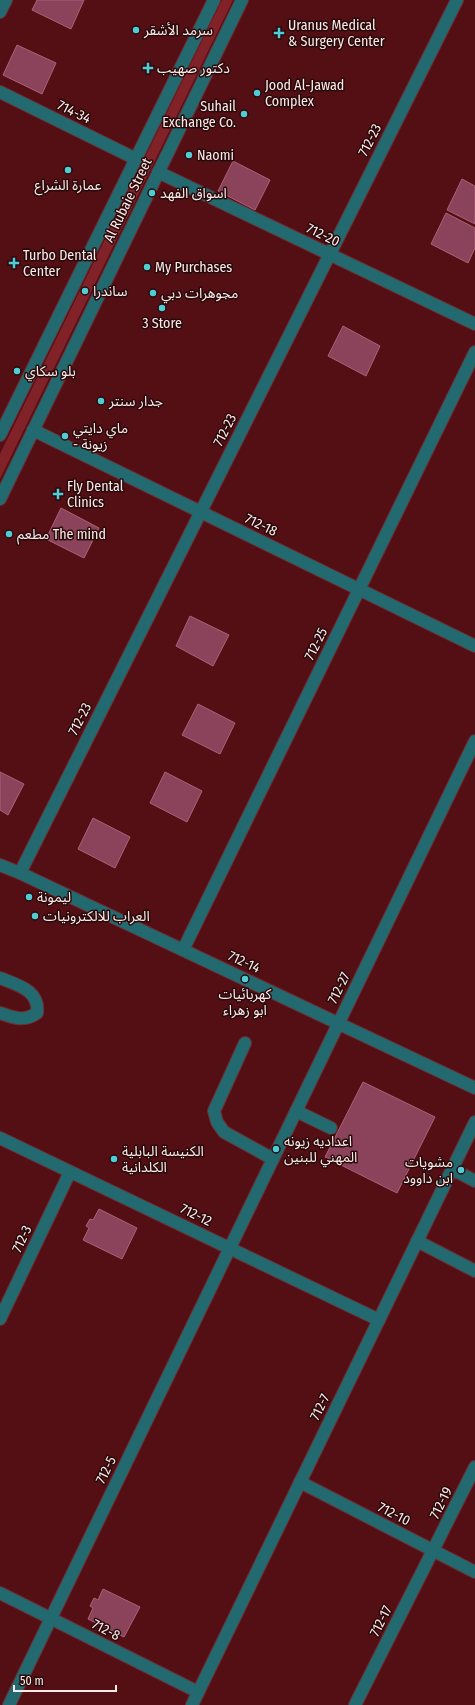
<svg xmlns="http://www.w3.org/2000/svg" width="475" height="1705" font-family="'Fira Sans Condensed','Noto Sans Arabic',sans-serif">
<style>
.green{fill:#812228}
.building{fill:#8a435a;stroke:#ac6178}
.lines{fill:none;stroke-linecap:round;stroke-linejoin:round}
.minor-casing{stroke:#6c2e33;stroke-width:14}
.minor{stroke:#226a6f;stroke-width:12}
.poi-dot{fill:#51ccd4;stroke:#280a0b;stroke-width:1.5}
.labels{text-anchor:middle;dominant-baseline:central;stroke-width:3;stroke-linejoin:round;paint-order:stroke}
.poi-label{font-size:14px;fill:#fceae9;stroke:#280a0b;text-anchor:start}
.street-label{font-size:14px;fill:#fceae9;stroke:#280a0b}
</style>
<rect width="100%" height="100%" fill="#540f15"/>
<!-- green -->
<polygon class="green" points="222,0 233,0 0,479 0,454"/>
<!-- building -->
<g class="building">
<polygon points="37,0 84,0 71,29 32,10"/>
<polygon points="17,45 56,63 42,94 3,75"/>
<polygon points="233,161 270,180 255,210 218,191"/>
<polygon points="462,179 475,186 475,224 447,210"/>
<polygon points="446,213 475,228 475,248 468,263 431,244"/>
<polygon points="343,326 380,346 366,376 328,356"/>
<polygon points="61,508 99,528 84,558 46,539"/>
<polygon points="190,616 229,635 213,666 176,646"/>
<polygon points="198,704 235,723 220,754 182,735"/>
<polygon points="0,772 24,784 8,815 0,810"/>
<polygon points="165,772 202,791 187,822 150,803"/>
<polygon points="93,818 130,837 115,868 78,849"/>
<polygon points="363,1082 435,1117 397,1193 325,1157"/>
<polygon points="99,1209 137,1228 122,1259 83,1240 89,1228 86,1226 90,1219 93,1220"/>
<polygon points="103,1589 140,1607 124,1637 88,1619 93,1608 90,1606 94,1598 98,1600"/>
</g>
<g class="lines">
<!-- minor casing -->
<g class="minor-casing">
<g id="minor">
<polyline points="0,12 6,0"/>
<polyline points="0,92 136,159"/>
<polyline points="158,172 475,324"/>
<polyline points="33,430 475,646"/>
<polyline points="0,435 214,0"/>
<polyline points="0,499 242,0"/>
<polyline points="0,865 20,873 475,1088"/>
<polyline points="20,873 457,0"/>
<polyline points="183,950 475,352"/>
<path d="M0,978C17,985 40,990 37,1013C24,1022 14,1018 0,1013"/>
<polyline points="245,1043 214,1111 217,1122 224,1132 273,1159"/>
<polyline points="296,1111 331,1128"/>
<polyline points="0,1138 379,1320"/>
<polyline points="452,1169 475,1181"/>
<polyline points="417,1241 475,1271"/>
<polyline points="0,1319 70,1172"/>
<polyline points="300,1482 475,1572"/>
<polyline points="0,1593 198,1692"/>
<polyline points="9,1705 475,741"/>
<polyline points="192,1705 475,1122"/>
<polyline points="355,1705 475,1467"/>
</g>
</g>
<!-- minor -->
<use href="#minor" class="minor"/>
</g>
<!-- markers -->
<g class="poi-dot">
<circle cx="136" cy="30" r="4"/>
<path d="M277 27h4v4h4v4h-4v4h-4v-4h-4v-4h4z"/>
<path d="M146 62h4v4h4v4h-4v4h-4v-4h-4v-4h4z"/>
<circle cx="257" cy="93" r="4"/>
<circle cx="244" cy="114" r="4"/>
<circle cx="189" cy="155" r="4"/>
<circle cx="68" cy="170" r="4"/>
<circle cx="152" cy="193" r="4"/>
<path d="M12 257h4v4h4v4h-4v4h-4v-4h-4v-4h4z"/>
<circle cx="147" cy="267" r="4"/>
<circle cx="85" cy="291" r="4"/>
<circle cx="153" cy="293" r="4"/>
<circle cx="162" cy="308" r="4"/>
<circle cx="17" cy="371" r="4"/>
<circle cx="101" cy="401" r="4"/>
<circle cx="65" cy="436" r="4"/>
<path d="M56 488h4v4h4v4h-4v4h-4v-4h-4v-4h4z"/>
<circle cx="9" cy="534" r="4"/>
<circle cx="29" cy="897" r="4"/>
<circle cx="35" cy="916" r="4"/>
<circle cx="245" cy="979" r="4"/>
<circle cx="276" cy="1149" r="4"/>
<circle cx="114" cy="1159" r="4"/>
<circle cx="461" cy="1170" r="4"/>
</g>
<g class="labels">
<!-- poi labels -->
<g class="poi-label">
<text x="288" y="25">Uranus Medical<tspan x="288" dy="16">&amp; Surgery Center</tspan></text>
<text x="144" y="30">سرمد الأشقر</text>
<text x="157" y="68">دكتور صهيب</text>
<text x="265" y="85">Jood Al-Jawad<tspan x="265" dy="16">Complex</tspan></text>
<text x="236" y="106" text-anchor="end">Suhail<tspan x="236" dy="16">Exchange Co.</tspan></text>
<text x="197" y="155">Naomi</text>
<text x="68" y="185" text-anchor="middle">عمارة الشراع</text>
<text x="160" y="193">اسواق الفهد</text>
<text x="23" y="255">Turbo Dental<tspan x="23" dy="16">Center</tspan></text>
<text x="155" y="267">My Purchases</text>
<text x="93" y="291">ساندرا</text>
<text x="161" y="293">مجوهرات دبي</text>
<text x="162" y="323" text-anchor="middle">3 Store</text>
<text x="25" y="371">بلو سكاي</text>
<text x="109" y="401">جدار سنتر</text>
<text x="73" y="428">ماي دايتي<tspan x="73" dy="16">- زيونة</tspan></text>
<text x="67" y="486">Fly Dental<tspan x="67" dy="16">Clinics</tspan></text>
<text x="17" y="534">مطعم The mind</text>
<text x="37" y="897">ليمونة</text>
<text x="43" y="916">العراب للالكترونيات</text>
<text x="245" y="994" text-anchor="middle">كهربائيات<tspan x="245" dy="16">ابو زهراء</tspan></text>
<text x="284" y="1141">اعداديه زيونه<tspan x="284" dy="16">المهني للبنين</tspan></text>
<text x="122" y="1151">الكنيسة البابلية<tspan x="122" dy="16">الكلدانية</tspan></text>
<text x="453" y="1162" text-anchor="end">مشويات<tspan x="453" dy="16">ابن داوود</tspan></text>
</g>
<!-- street labels -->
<g class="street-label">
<text transform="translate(74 112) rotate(26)">714-34</text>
<text transform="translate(370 140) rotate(-63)">712-23</text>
<text transform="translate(128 200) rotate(-64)">Al Rubaie Street</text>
<text transform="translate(323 235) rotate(26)">712-20</text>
<text transform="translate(225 430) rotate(-63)">712-23</text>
<text transform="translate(261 525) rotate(26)">712-18</text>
<text transform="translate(316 644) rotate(-64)">712-25</text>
<text transform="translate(80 719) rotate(-63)">712-23</text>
<text transform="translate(244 962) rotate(25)">712-14</text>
<text transform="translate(339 988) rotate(-64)">712-27</text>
<text transform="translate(196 1215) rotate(26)">712-12</text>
<text transform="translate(22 1239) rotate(-65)">712-3</text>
<text transform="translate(320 1407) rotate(-64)">712-7</text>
<text transform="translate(106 1470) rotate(-64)">712-5</text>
<text transform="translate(441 1503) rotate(-64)">712-19</text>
<text transform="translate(394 1514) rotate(27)">712-10</text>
<text transform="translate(381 1621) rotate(-63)">712-17</text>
<text transform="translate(106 1630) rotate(27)">712-8</text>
</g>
</g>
<!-- scale -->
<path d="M14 1685v6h102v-6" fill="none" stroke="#fceae9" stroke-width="2"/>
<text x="20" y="1685" font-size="12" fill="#fceae9" stroke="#280a0b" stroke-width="3" paint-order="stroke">50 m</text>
</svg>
